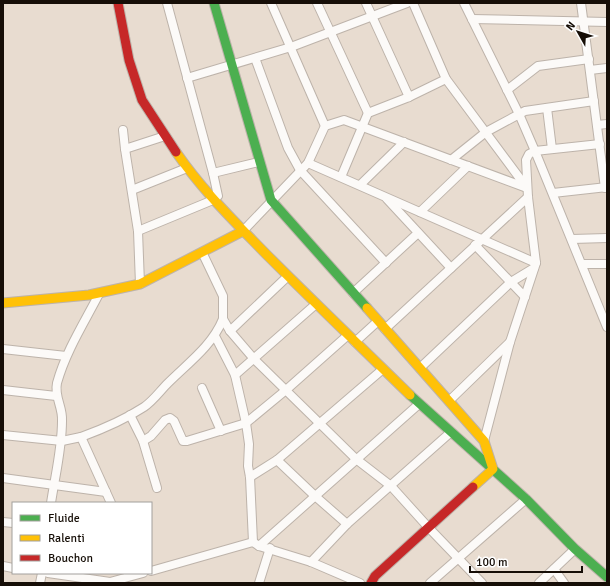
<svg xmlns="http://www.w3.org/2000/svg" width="610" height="586" font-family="Signika,sans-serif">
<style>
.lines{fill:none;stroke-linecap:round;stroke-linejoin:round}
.street-casing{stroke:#bdb3aa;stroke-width:10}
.fast-casing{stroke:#bdb3aa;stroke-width:11}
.slow-casing{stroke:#bdb3aa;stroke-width:11}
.jam-casing{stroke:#bdb3aa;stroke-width:11}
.street{stroke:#fcfaf8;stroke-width:8}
.fast{stroke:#4caf50;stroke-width:9}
.slow{stroke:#ffc107;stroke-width:9}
.jam{stroke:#c62828;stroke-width:9}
</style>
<rect width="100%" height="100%" fill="#e8dcd0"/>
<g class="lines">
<!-- street casing -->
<g class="street-casing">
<g id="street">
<polyline points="271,3 325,126"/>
<polyline points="317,3 368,113"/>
<polyline points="366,3 409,97"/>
<polyline points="464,3 519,114 535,151 607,327"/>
<polyline points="581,3 605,188"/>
<polyline points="472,19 607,22"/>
<polyline points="255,58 288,148 300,170 386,263"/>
<polyline points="590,70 607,68"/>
<polyline points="187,78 291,47 407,3"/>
<polyline points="507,90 538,66 589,59"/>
<polyline points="547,108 552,149"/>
<polyline points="597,125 607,124"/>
<polyline points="123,130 125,149 138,231 140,284"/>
<polyline points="125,149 165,136"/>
<polyline points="451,160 486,132 525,111 594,101"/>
<polyline points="308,163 536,263"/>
<polyline points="213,173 259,162"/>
<polyline points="341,177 368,113 409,97 446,79"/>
<polyline points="360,185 404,142"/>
<polyline points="132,190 187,168"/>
<polyline points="553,193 607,187"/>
<polyline points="387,199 451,268"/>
<polyline points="420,212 468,166"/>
<polyline points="138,231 213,200 218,196 213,173 167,3"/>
<polyline points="243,231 308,163 325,126 344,120 527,188 446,79 413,3"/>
<polyline points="572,239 607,238"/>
<polyline points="475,245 525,297"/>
<polyline points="202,252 223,296 223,319 230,331 254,359 356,459 391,486 428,527 482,583"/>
<polyline points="582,264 607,264"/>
<polyline points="353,293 418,233"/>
<polyline points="385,329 528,197"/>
<polyline points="230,331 288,276"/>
<polyline points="215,336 235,375 246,423 249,444 248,466 250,477 253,542"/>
<polyline points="355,342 378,321"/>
<polyline points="3,349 66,356"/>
<polyline points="420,368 511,282 534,268"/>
<polyline points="235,375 316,304"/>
<polyline points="202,388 221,431"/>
<polyline points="3,390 56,396"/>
<polyline points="449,401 510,342"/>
<polyline points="130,415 143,441 157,488"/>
<polyline points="3,435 62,441 81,437 111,503"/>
<path d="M81,437C103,429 124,420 144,407C153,401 160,391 168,383C188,363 212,346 223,319"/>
<polyline points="143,441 151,436 165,420 170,418 174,421 183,441 187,441 246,423 286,390 348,335"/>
<polyline points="484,441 510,342 536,263 528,197 526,160 529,154 535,151 600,144"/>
<polyline points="277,460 315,496 347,524"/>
<polyline points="250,477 277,460 383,369"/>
<polyline points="3,478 106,492"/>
<path d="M51,503C55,476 62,449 62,421C63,407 54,397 57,383C66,351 84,323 99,294"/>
<polyline points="3,522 13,523"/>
<polyline points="259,546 419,404"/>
<polyline points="311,562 347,524 451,432"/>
<polyline points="3,566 13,568"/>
<polyline points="554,569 564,583"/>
<polyline points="151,571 253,542 259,546 311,562 360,583"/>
<polyline points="48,573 110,582 143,573"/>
<polyline points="40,583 42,573"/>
<polyline points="259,583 270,548"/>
<polyline points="430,583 526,499"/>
<polyline points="539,583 575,549"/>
</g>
</g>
<!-- fast casing -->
<g class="fast-casing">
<g id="fast">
<polyline points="214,3 271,200 367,308"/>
<polyline points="410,395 526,499 575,549 607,577"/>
</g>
</g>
<!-- slow casing -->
<g class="slow-casing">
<g id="slow">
<path d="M176,152C202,190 234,221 266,254C314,302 362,348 410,395"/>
<polyline points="3,303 89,295 140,284 243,231"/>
<polyline points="367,308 484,441 493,469 473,487"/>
</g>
</g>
<!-- jam casing -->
<g class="jam-casing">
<g id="jam">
<polyline points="118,3 129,60 142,100 176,152"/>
<polyline points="371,583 375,576 473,487"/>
</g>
</g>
<!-- street -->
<use href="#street" class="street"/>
<!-- fast -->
<use href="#fast" class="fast"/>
<!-- slow -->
<use href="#slow" class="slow"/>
<!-- jam -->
<use href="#jam" class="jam"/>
</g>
<!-- border -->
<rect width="610" height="586" fill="none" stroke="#160e07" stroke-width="8"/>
<!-- legend -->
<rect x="12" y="502" width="140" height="72" fill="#ffffff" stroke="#a29f9c"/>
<rect x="20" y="515" width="20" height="6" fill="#4caf50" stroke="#a29f9c"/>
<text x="48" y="522" font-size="12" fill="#160e07">Fluide</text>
<rect x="20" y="535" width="20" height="6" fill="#ffc107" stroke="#a29f9c"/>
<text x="48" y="542" font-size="12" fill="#160e07">Ralenti</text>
<rect x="20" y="555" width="20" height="6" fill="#c62828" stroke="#a29f9c"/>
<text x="48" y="562" font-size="12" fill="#160e07">Bouchon</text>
<!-- north arrow -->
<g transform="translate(578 32) rotate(309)" stroke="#ffffff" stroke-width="3" paint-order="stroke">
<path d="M0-3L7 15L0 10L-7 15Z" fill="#160e07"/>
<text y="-6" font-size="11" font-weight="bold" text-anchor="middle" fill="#160e07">N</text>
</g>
<!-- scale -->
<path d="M470 566v6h112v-6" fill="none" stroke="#160e07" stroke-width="2"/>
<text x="476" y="566" font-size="12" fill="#160e07" stroke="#ffffff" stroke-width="3" paint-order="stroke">100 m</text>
</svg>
